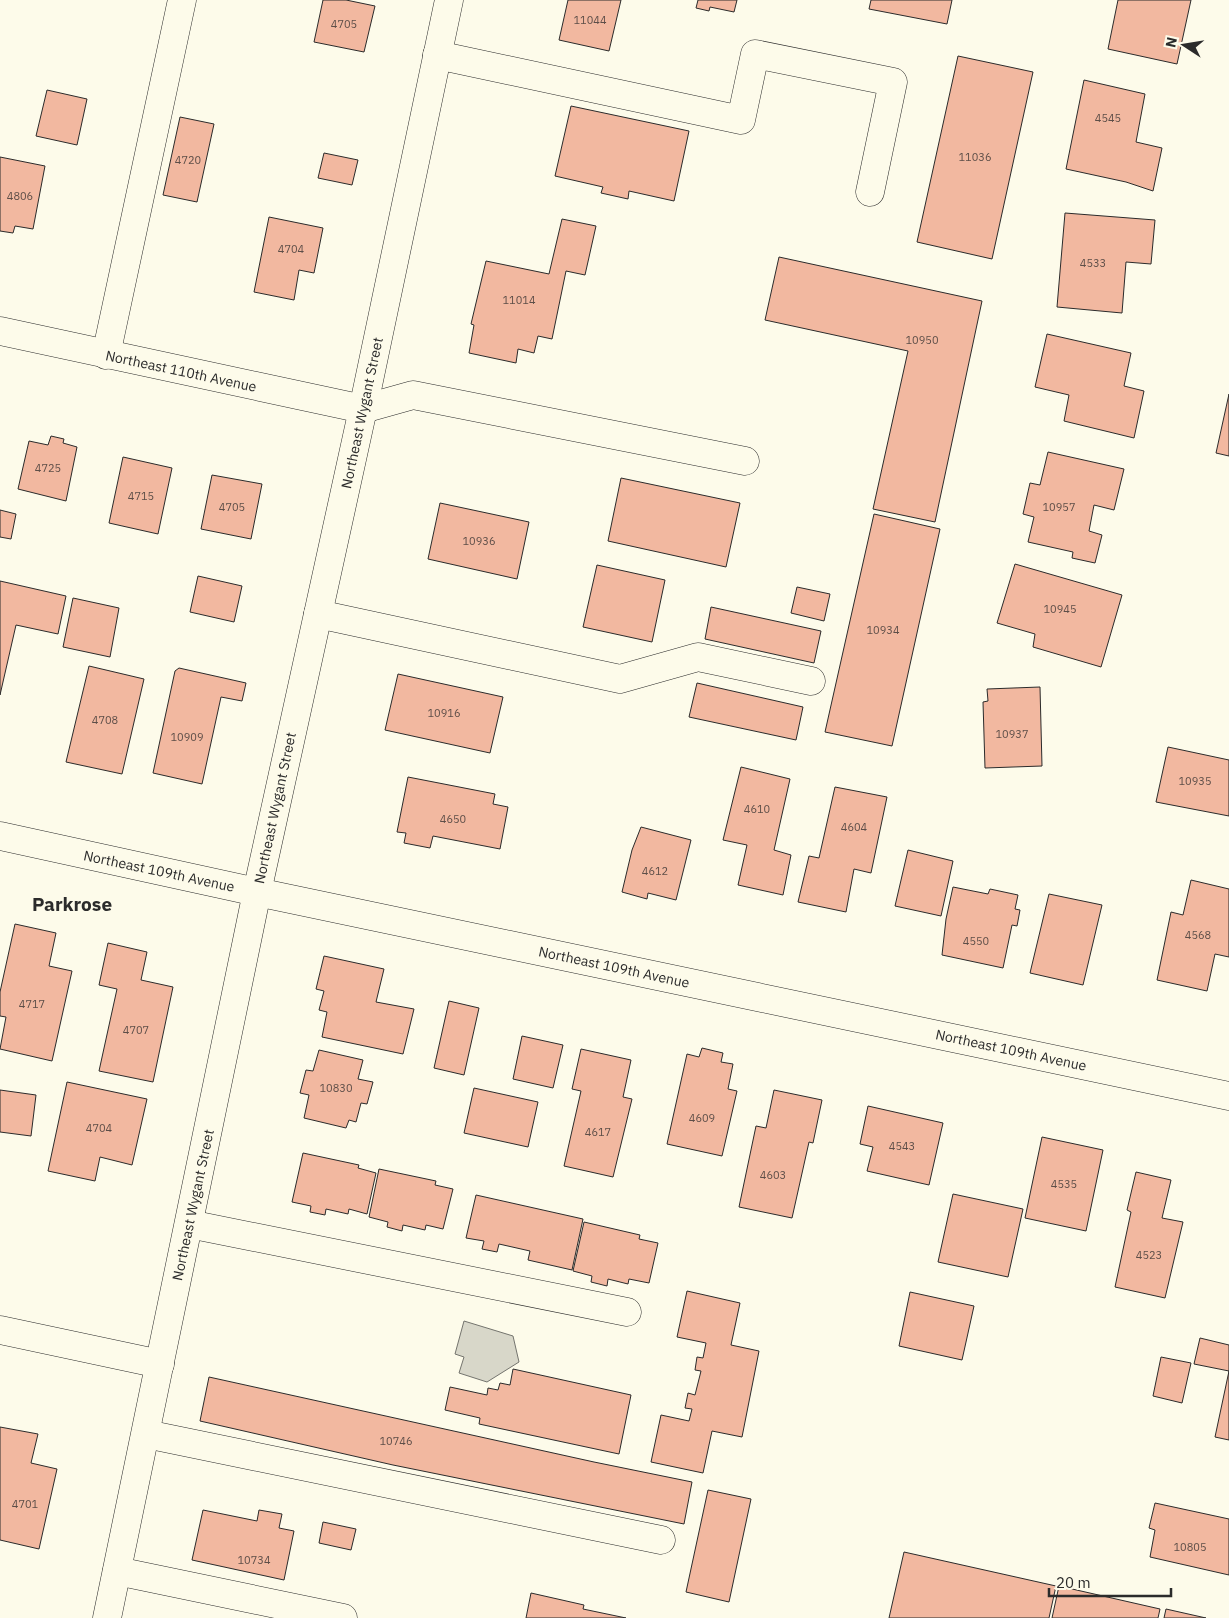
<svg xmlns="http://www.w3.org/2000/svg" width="1229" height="1618" font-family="'IBM Plex Sans',sans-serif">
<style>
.water{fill:#d8d7c9;stroke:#74746e}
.building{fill:#f2b8a0;stroke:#2b2b2b}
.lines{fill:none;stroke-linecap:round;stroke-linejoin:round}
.minor-casing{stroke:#2b2b2b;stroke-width:29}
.minor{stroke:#fdfbea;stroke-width:28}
.labels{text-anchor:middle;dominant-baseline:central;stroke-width:4;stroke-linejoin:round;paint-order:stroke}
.number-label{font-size:11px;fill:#5d4e48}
.street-label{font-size:14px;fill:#2b2b2b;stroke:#fdfbea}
.district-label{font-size:19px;font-weight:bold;fill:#2b2b2b;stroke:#fdfbea}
</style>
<rect width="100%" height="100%" fill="#fdfbea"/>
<!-- water -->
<polygon class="water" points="464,1321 513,1336 519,1362 487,1382 459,1373 464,1357 455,1354"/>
<!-- building -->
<g class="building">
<polygon points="323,0 346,0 375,6 364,52 314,42"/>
<polygon points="568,0 621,0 609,51 559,40"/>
<polygon points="698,0 737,0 734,12 710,7 709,11 696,8"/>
<polygon points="871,0 952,0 947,24 869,9"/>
<polygon points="1118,0 1191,0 1177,64 1108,49"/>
<polygon points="958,56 1033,72 992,259 917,242"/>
<polygon points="1084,80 1145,94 1136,142 1162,148 1153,191 1126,182 1066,169"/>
<polygon points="47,90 87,99 77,145 36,136"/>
<polygon points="571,106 689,131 674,201 629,191 628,199 601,193 603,187 555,176"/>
<polygon points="180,117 214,124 197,202 163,195"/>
<polygon points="324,153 358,160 352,185 318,178"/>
<polygon points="0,157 45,166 33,229 15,226 13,233 0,231"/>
<polygon points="1065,213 1155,220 1151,264 1126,262 1122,313 1057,307"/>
<polygon points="269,217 323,228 314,273 299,270 294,300 254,292"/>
<polygon points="562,219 596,226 585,275 566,271 552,339 538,336 534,353 518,349 516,363 469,353 474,325 471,324 486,261 549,274"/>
<polygon points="779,257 982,301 935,522 873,509 908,351 765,320"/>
<polygon points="1047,334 1131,353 1124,386 1144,391 1134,438 1064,421 1069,395 1035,387"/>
<polygon points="1229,394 1229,456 1216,453"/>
<polygon points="51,436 64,439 63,443 77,447 66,501 18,489 29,441 48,445"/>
<polygon points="1048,452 1124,469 1114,510 1094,505 1089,531 1102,535 1095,563 1072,558 1073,552 1028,542 1034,517 1023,514 1030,483 1040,485"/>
<polygon points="123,457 172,468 158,534 109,523"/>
<polygon points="212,475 262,484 251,539 201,529"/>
<polygon points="621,478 740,503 726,567 608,541"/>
<polygon points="440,503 529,522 517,579 428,559"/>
<polygon points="0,510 16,514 11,539 0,537"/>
<polygon points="874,514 940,529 892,746 825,732"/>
<polygon points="1015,564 1122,595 1101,667 1033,647 1035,634 997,623"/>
<polygon points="597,565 665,580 652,642 583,627"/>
<polygon points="198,576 242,586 234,622 190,612"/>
<polygon points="0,581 66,596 58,634 16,625 0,695"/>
<polygon points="797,587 830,594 824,621 791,613"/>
<polygon points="73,598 119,608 110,657 63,647"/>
<polygon points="711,607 821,631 814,663 705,639"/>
<polygon points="89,666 144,679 122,774 66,762"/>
<polygon points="179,668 246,683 242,701 221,697 202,784 153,773 175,671"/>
<polygon points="398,674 503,697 490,753 385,730"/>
<polygon points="697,683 803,707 796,740 689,717"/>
<polygon points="1040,687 1042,766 985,768 983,702 988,701 987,689"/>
<polygon points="1168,747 1229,760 1229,816 1156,802"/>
<polygon points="741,767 790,779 774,850 791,855 783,895 738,885 747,845 723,840"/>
<polygon points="408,777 495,794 493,804 508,807 500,849 433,836 430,848 404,843 406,833 397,832"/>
<polygon points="835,787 887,797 871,873 854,869 846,912 798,902 809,856 819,858"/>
<polygon points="641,827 691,840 676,900 648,893 647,899 622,892 632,850"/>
<polygon points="908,850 953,861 941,916 895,906"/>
<polygon points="1191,880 1229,889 1229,957 1215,954 1207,991 1157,980 1171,912 1183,915"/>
<polygon points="953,887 988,894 990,889 1018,895 1015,909 1020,910 1017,926 1012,925 1003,968 942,955 946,919"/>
<polygon points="1049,894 1102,905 1083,985 1030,973"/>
<polygon points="15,924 56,933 49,966 72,971 52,1061 0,1049 6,1017 0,1016 0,992"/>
<polygon points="108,943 147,952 141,980 173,987 153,1082 99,1071 117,989 99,985"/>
<polygon points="324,956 384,969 376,1002 414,1009 403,1054 322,1037 327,1012 319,1010 324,991 316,989"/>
<polygon points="449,1001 479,1008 464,1075 434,1068"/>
<polygon points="522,1036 563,1045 553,1088 513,1079"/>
<polygon points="702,1048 723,1053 721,1062 733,1064 728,1089 737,1091 722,1156 667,1144 687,1054 699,1057"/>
<polygon points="581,1049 631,1060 623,1097 632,1099 613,1177 564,1166 581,1091 572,1089"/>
<polygon points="319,1050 363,1060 358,1079 373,1082 367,1104 361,1103 356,1122 349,1120 346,1128 304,1118 309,1095 300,1093 306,1070 313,1071"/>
<polygon points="67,1082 147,1099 132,1165 100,1157 95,1181 48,1171"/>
<polygon points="474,1088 538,1102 528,1147 464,1133"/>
<polygon points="0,1090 36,1095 31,1136 0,1132"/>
<polygon points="774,1090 822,1100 813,1143 809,1142 792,1218 739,1207 756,1126 766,1128"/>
<polygon points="868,1106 943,1123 929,1185 867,1171 873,1147 860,1144"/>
<polygon points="1042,1137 1103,1150 1086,1231 1025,1218"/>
<polygon points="303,1153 359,1165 358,1168 376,1173 367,1214 349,1209 348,1214 326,1209 325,1215 310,1212 311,1206 292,1202"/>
<polygon points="379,1169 436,1181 435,1185 453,1189 443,1229 426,1225 425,1230 403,1225 402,1231 387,1227 388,1222 369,1217"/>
<polygon points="1136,1172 1171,1180 1162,1218 1183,1222 1165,1298 1115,1287 1131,1212 1127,1210"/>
<polygon points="953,1194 1023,1209 1008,1277 938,1262"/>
<polygon points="476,1195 583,1219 572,1270 528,1260 530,1251 499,1244 497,1252 482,1249 484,1241 466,1238"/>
<polygon points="584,1222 640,1235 639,1239 658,1243 649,1283 629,1279 628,1284 608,1279 607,1286 591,1282 592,1276 573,1271"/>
<polygon points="687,1291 740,1303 731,1345 759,1351 742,1437 712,1431 703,1473 651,1462 661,1415 689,1421 692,1409 685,1408 688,1393 695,1395 701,1371 695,1370 697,1357 703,1358 706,1343 677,1337"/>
<polygon points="910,1292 974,1306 962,1360 899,1346"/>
<polygon points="1200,1338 1229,1345 1229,1440 1215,1437 1229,1371 1194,1364"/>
<polygon points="1161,1357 1191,1363 1182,1403 1153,1396"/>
<polygon points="513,1369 631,1395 619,1454 479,1424 480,1418 445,1410 450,1387 487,1395 488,1388 498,1390 500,1383 510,1385"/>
<polygon points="209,1377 594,1462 692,1482 684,1524 393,1465 200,1421"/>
<polygon points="0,1427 38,1434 31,1463 57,1469 39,1549 0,1540"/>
<polygon points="708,1490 751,1499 729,1602 686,1592"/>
<polygon points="1155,1503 1229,1519 1229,1575 1150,1557 1155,1530 1149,1528"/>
<polygon points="203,1510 257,1521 259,1510 282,1514 279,1528 294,1531 284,1580 192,1560"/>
<polygon points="323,1522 356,1529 351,1550 319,1543"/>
<polygon points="904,1552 1056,1586 1049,1618 889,1618"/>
<polygon points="1059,1586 1160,1609 1158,1618 1052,1618"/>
<polygon points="531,1593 584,1605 583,1609 626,1618 526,1618"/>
<polygon points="1166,1609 1206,1618 1164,1618"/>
</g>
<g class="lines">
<!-- minor casing -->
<g class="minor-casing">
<g id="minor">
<polyline points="437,55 741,120 755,54 893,82 870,192"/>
<polyline points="0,331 363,409 413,395 745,461"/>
<polyline points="106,355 182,0"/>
<polyline points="318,614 620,679 698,657 811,681"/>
<polyline points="0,836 257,892 1229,1096"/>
<polyline points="189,1224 627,1312"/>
<polyline points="0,1330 160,1364"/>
<polyline points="146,1434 661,1540"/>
<polyline points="117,1571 343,1618"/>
<polyline points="107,1618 257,892 363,409 449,0"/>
</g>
</g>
<!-- minor -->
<use href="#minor" class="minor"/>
</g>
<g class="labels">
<!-- number labels -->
<g class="number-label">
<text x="590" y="20">11044</text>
<text x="344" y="24">4705</text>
<text x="1108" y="118">4545</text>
<text x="975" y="157">11036</text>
<text x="188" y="160">4720</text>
<text x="20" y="196">4806</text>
<text x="291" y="249">4704</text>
<text x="1093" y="263">4533</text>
<text x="519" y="300">11014</text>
<text x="922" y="340">10950</text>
<text x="48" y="468">4725</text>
<text x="141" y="496">4715</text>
<text x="232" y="507">4705</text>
<text x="1059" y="507">10957</text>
<text x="479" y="541">10936</text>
<text x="1060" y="609">10945</text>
<text x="883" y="630">10934</text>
<text x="444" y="713">10916</text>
<text x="105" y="720">4708</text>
<text x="1012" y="734">10937</text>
<text x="187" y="737">10909</text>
<text x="1195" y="781">10935</text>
<text x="757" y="809">4610</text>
<text x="453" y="819">4650</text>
<text x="854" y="827">4604</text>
<text x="655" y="871">4612</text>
<text x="1198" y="935">4568</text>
<text x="976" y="941">4550</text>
<text x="32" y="1004">4717</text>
<text x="136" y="1030">4707</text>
<text x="336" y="1088">10830</text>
<text x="702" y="1118">4609</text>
<text x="99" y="1128">4704</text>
<text x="598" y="1132">4617</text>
<text x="902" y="1146">4543</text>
<text x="773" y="1175">4603</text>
<text x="1064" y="1184">4535</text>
<text x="1149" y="1255">4523</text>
<text x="396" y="1441">10746</text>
<text x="25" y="1504">4701</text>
<text x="1190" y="1547">10805</text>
<text x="254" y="1560">10734</text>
</g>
<!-- street labels -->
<g class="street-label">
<text transform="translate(181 371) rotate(12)">Northeast 110th Avenue</text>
<text transform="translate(362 413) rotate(-78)">Northeast Wygant Street</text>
<text transform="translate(275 808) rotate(-78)">Northeast Wygant Street</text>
<text transform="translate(159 871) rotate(12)">Northeast 109th Avenue</text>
<text transform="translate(614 967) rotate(12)">Northeast 109th Avenue</text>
<text transform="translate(1011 1050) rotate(12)">Northeast 109th Avenue</text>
<text transform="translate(193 1205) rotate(-78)">Northeast Wygant Street</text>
</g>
<!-- district labels -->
<g class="district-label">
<text x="72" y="904">Parkrose</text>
</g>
</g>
<!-- north arrow -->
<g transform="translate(1184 45) rotate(282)" stroke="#fdfbea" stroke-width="4" paint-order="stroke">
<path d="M0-4L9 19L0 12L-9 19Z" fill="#2b2b2b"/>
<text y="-8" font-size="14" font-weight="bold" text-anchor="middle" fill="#2b2b2b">N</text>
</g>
<!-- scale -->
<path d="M1049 1588v8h122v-8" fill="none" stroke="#2b2b2b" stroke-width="2.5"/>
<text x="1056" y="1588" font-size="15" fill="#2b2b2b" stroke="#fdfbea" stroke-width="4" paint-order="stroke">20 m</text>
</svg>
